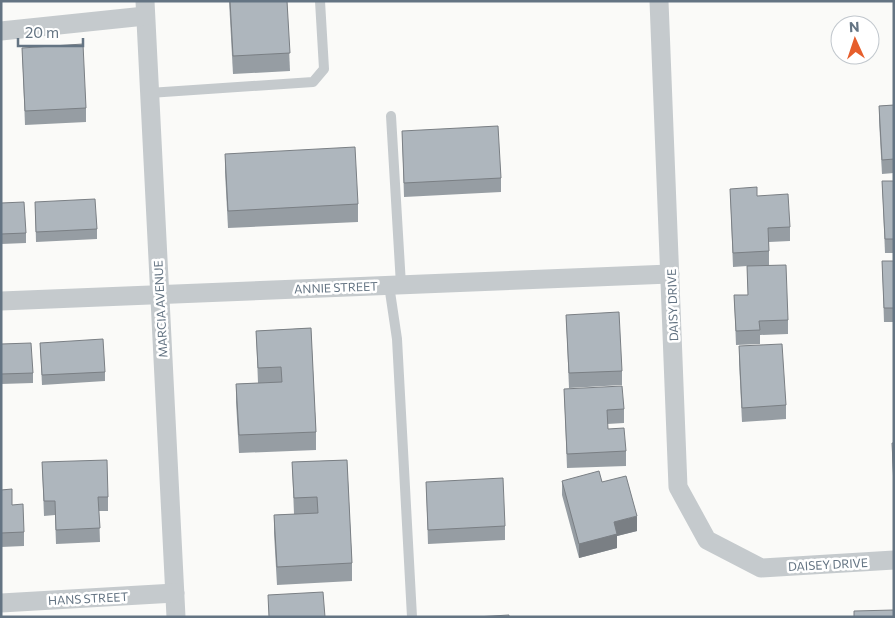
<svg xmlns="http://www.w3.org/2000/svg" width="895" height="618" font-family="Commissioner,sans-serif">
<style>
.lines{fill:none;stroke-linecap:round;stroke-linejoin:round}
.service{stroke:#c5cacd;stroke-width:10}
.minor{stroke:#c5cacd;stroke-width:19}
.wall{fill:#969da3}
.shaded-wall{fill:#7a7f84}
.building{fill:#aeb6bd;stroke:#7a7f84}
.labels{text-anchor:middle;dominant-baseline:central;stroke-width:5;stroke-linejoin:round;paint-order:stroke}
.street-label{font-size:12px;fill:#647483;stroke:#fff}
</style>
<rect width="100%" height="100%" fill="#fafaf8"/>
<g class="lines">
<!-- service -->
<g class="service">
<polyline points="149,93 313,82 324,69 320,1"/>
<polyline points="391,116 401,285"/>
<polyline points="389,285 397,339 412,617"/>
</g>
<!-- minor -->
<g class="minor">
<polyline points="145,1 176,617"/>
<polyline points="659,1 678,487 707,540 761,568 894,560"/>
<polyline points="1,31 145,16"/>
<polyline points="1,301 670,274"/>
<polyline points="1,603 175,593"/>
</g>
</g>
<!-- wall -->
<g class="wall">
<polygon points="229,1 287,1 290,71 233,74"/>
<polygon points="22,48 86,108 86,122 25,125"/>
<polygon points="894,105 894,173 882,174 879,120 879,106"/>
<polygon points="402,131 501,178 501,192 404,197"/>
<polygon points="225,154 358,204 358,222 228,228 225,172"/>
<polygon points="882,181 894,181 894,253 885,253"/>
<polygon points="730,189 757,196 790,227 790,241 769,242 769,265 788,320 788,334 760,335 760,344 736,345 734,295 748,295 747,266 733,267"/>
<polygon points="35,202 97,229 97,239 36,242"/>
<polygon points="1,203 26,233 26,243 1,244"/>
<polygon points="882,261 894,261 894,322 884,322"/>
<polygon points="566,315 622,371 622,385 569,388"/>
<polygon points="311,328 316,432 316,450 239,453 236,402 236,384 258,383 256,331"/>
<polygon points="40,343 105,372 105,381 42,385"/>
<polygon points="1,344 33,373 33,383 1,384"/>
<polygon points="739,346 786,405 786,419 742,422 739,361"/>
<polygon points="564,389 624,409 624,423 607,424 608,429 626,451 626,466 567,468"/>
<polygon points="892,443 894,443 894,496 892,457"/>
<polygon points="347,460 352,563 352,581 277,585 274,533 274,515 294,514 292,462"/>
<polygon points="42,462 108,497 108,511 99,511 100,542 56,544 55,515 44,516"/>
<polygon points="562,481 602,482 637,531 617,536 617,548 579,558 562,495"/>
<polygon points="426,482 505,526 505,540 428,544"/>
<polygon points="1,490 12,505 24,532 24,546 1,547"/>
</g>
<!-- shaded-wall -->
<polygon class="shaded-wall" points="637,516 637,531 617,536 617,548 579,558 579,544 614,522"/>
<!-- building -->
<g class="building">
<polygon points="230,1 287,1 290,53 233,56"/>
<polygon points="83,44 86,108 25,111 22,48"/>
<polygon points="894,105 894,159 882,160 879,106"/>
<polygon points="498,126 501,178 404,183 402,131"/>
<polygon points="355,147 358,204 228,211 225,154"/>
<polygon points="882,181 894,181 894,239 885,239"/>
<polygon points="757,187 757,196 788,194 790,227 768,228 769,251 733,253 730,189"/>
<polygon points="95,199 97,229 36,232 35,202"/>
<polygon points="24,202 26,233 1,234 1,203"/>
<polygon points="882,261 894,261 894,308 884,308"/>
<polygon points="786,265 788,320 759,321 760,330 736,331 734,295 748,295 747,266"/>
<polygon points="619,312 622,371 569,373 566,315"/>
<polygon points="311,328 316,432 239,435 236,384 282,382 281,367 258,368 256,331"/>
<polygon points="103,339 105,372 42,375 40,343"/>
<polygon points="31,343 33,373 1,374 1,344"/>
<polygon points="782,344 786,405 742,408 739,346"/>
<polygon points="622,386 624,409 607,410 608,429 624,428 626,451 567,454 564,389"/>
<polygon points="892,443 894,443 894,482"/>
<polygon points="107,460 108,497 98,497 100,528 56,530 55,501 44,501 42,462"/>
<polygon points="347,460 352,563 277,567 274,515 318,513 317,497 294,498 292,462"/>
<polygon points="599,471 602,482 626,476 637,516 614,522 617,534 579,544 562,481"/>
<polygon points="503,478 505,526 428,530 426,482"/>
<polygon points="12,489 12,505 23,504 24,532 1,533 1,490"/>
<polygon points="323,592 325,617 269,617 268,595"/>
<polygon points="894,610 894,617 854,617 854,611"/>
<polygon points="509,615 509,617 476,617"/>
</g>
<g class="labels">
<!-- street labels -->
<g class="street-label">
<text transform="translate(336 287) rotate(-2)">ANNIE STREET</text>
<text transform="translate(672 305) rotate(-92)">DAISY DRIVE</text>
<text transform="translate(160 309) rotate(-93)">MARCIA AVENUE</text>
<text transform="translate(828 564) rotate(-3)">DAISEY DRIVE</text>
<text transform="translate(88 598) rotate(-3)">HANS STREET</text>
</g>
</g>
<!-- border -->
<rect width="895" height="618" fill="none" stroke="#647483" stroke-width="5"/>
<!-- north arrow -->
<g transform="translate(855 40) rotate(357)"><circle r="24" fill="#ffffff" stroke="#c1c7cd"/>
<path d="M0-4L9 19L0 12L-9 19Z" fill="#e65e2c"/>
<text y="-8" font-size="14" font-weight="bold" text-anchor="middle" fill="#647483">N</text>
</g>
<!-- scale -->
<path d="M18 38v8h65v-8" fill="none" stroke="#647483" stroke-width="2.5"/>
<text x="25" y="38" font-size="15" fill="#647483" stroke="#ffffff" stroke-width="4" paint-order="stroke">20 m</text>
</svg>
